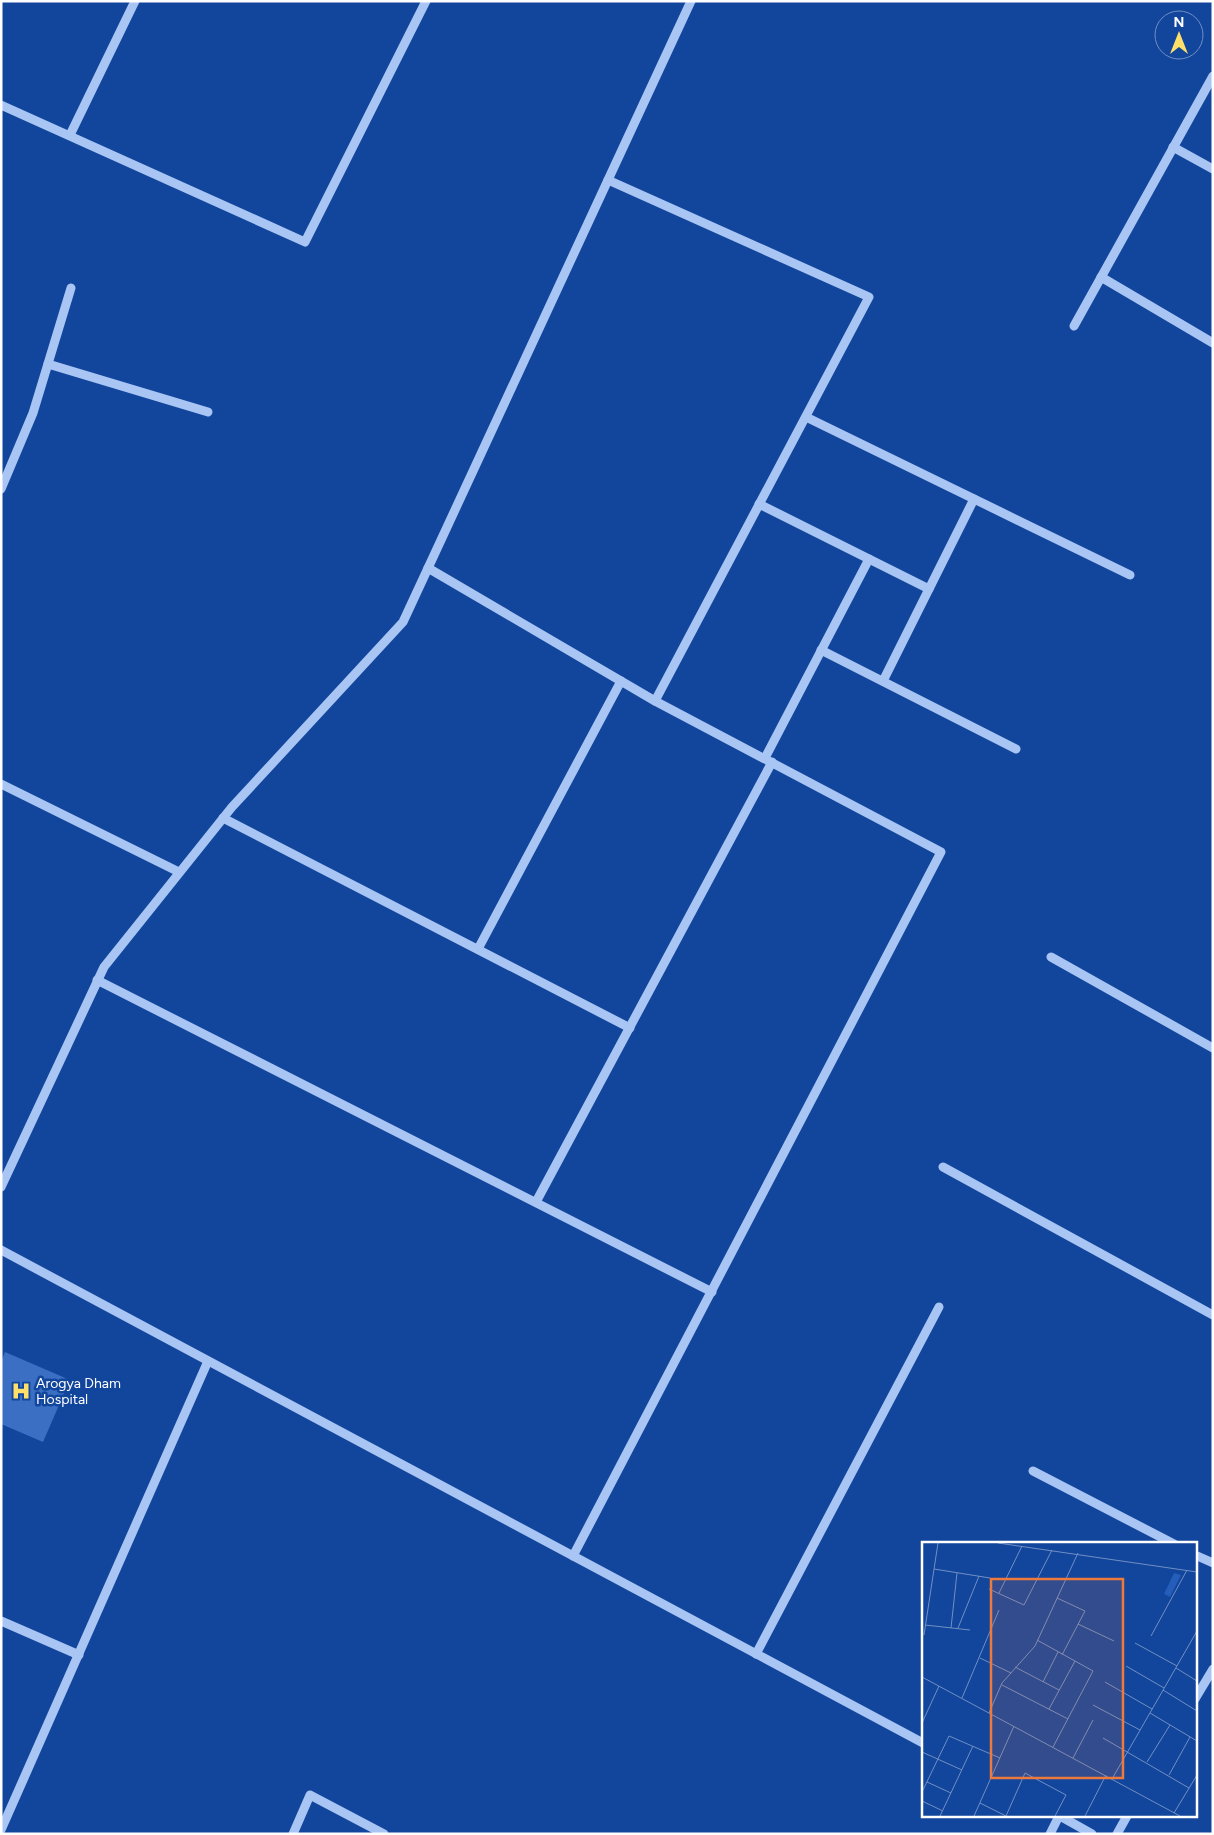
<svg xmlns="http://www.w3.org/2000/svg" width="1214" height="1835" font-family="Figtree,sans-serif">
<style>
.building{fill:#3b6fc3}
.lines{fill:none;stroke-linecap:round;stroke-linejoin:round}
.minor{stroke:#a8c5f4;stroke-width:9}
.labels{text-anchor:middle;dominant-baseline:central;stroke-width:5;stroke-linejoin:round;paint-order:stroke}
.poi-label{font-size:14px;fill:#fff;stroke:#12459c;text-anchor:start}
.inset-road{fill:none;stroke:#718fc4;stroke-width:1}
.view{fill:#ed7a3d;fill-opacity:0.15;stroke:#ed7a3d;stroke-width:2.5}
.inset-edge{fill:none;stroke:#fff;stroke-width:2.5}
</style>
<rect width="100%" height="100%" fill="#12459c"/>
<!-- building -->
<polygon class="building" points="5,1352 70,1380 43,1442 1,1424 1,1362"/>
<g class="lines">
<!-- minor -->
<g class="minor">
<polyline points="1,105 305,242 426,1"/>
<polyline points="70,135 135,1"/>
<polyline points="1173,147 1213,169"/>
<polyline points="608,180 869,297 655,701"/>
<polyline points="1101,277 1213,343"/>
<polyline points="1074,326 1213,76"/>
<polyline points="48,364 208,412"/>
<polyline points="806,417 1130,575"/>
<polyline points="1,489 33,413 71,288"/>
<polyline points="759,504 929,589"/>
<polyline points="428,568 655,701 941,852 573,1556"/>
<polyline points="821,650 1016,749"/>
<polyline points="883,681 974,499"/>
<polyline points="765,758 869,559"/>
<polyline points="1,784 179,872"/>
<polyline points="223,818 630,1028"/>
<polyline points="478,949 621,681"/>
<polyline points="1051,957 1213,1048"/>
<polyline points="97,980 712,1292"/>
<polyline points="943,1167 1213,1315"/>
<polyline points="1,1187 104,967 232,807 403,622 691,1"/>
<polyline points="536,1202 772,762"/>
<polyline points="1,1250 923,1743"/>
<polyline points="1033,1471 1174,1544"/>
<polyline points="1195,1555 1213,1563"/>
<polyline points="1,1621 79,1655"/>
<polyline points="756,1654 939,1307"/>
<polyline points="1195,1699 1213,1669"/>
<polyline points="1060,1816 1092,1834"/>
<polyline points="1,1830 208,1361"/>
<polyline points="293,1834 310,1795 384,1834"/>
<polyline points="1050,1834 1059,1816"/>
<polyline points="1117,1834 1127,1816"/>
</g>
</g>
<!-- icons -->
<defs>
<g id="hospital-bare" transform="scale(1.5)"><path d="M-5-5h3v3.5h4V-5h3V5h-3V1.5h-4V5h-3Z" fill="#ffdf6a" stroke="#12459c" stroke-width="2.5" paint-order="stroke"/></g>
</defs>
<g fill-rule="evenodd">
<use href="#hospital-bare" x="21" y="1391"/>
</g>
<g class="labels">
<!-- poi labels -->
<g class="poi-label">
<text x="36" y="1383">Arogya Dham<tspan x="36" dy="16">Hospital</tspan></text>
</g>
</g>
<!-- overview -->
<g transform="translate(922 1542)">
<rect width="275" height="275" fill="#12459c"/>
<path d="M252,31L259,33L248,55L242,52Z" fill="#255eba"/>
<path class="inset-road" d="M76,1L275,30M12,27L68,36M67,47L102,63L130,8M77,51L100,4M135,56L163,69L140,113M156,82L192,99M3,83L48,88M29,86L35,31M36,86L57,34M2,93L16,1M229,94L265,28M115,98L171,129L131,205M213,101L255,124M58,116L89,131M204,124L242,146M93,125L137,148M254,126L275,139M0,135L258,274M121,140L136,110M183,140L230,167M80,143L146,177M241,148L275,169M40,156L77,68M171,163L218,188M127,167L153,119M67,171L80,141L113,104L156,11M228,171L275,199M0,181L17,144M181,196L267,246M0,210L40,228M151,216L171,178M225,220L248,183M247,233L268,195M190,237L275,89M5,240L29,251M0,250L27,194L78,216M0,259L21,269M58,261L84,274L103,231L144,253L133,274M252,271L275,233M18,274L51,204M52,274L92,184M163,274L184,233"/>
<path class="view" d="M69,37H201V236H69Z"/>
<rect width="275" height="275" class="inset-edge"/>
</g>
<!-- border -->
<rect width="1214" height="1835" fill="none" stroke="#ffffff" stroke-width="5"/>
<!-- north arrow -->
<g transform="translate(1179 35)"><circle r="24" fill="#12459c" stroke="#718fc4"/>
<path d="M0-4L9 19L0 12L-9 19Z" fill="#ffdf6a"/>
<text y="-8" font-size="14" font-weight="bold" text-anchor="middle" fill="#ffffff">N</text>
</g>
</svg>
